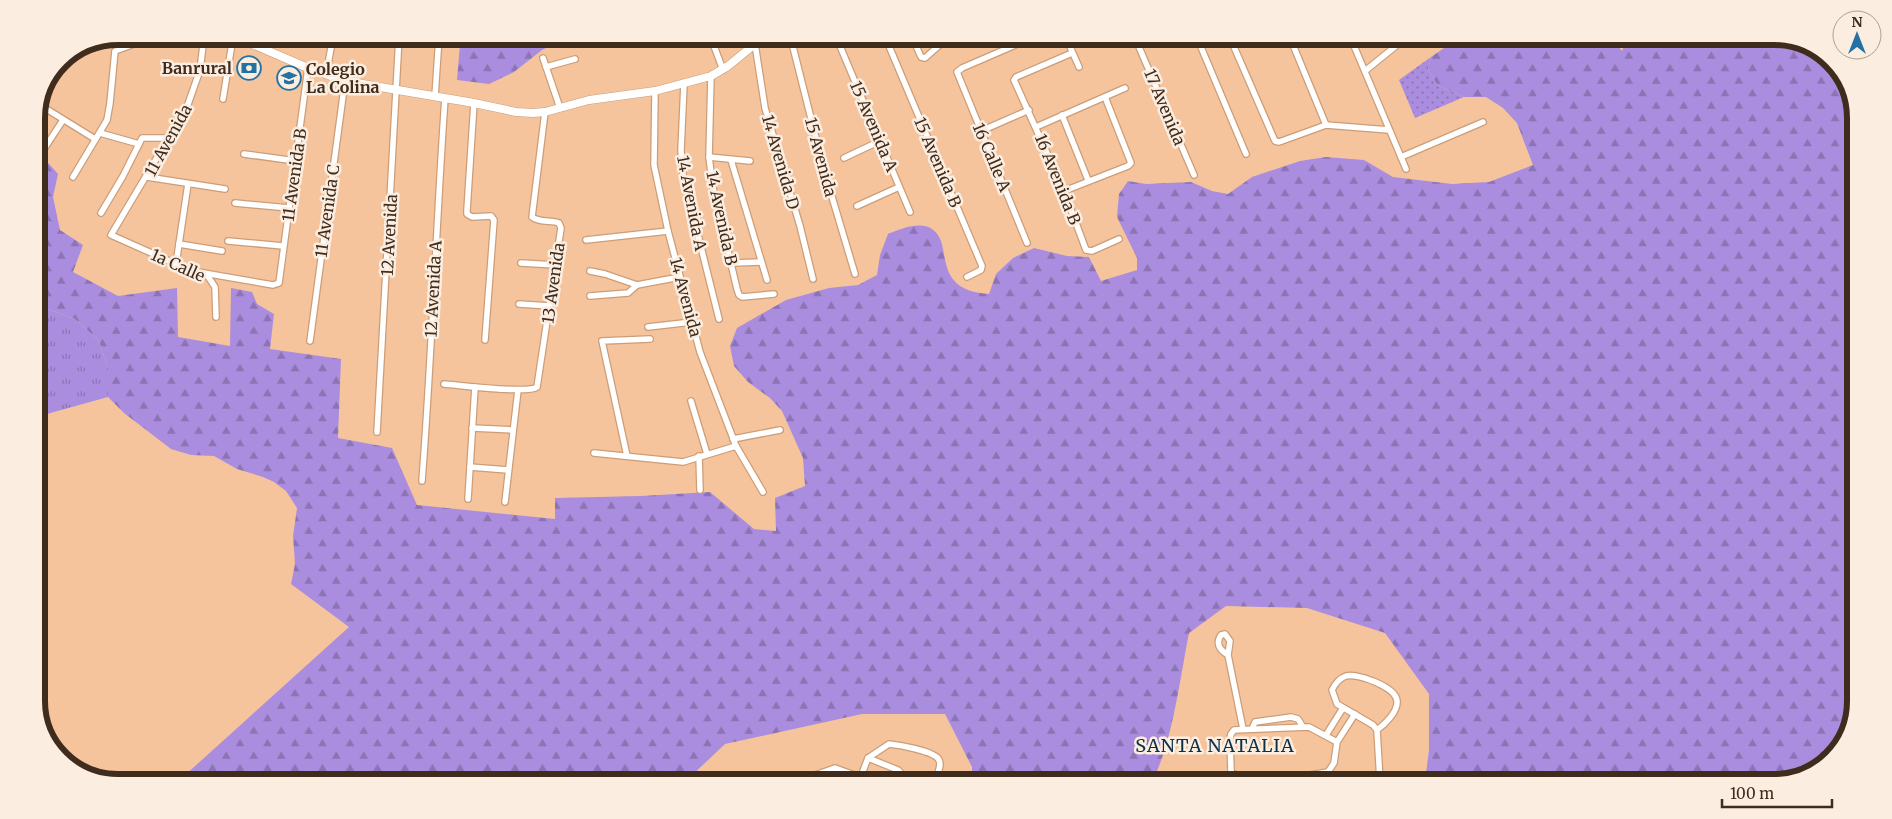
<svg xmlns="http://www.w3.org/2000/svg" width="1892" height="819" font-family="Merriweather,serif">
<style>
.grass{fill:url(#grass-tufts)}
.forest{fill:url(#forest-firs)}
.park{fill:url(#park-dots)}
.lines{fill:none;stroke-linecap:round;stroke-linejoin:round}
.street-casing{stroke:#cc9d77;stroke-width:8}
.secondary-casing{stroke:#cc9d77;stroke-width:9}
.street{stroke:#fff;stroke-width:5.5}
.secondary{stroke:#fff;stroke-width:8}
.labels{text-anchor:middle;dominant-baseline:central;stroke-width:5;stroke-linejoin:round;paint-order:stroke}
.poi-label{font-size:16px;font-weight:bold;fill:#3f2c1c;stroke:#fcede1;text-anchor:end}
.street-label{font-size:16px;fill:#3f2c1c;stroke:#fcede1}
.neighbourhood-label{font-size:18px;letter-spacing:1px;fill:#0a3148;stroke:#fcede1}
.rim{fill:none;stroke:#3f2c1c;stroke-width:6}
</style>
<defs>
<pattern id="grass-tufts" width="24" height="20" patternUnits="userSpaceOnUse" patternTransform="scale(1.25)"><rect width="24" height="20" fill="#aa8dde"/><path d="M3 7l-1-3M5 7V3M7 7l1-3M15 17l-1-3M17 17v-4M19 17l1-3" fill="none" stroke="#8c73b3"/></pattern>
<pattern id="forest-firs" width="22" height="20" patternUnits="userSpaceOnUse" patternTransform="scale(1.25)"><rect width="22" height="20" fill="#aa8dde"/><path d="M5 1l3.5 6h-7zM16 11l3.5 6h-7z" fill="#8c73b3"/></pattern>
<pattern id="park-dots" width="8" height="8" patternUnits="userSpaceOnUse" patternTransform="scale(1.25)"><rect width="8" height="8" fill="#aa8dde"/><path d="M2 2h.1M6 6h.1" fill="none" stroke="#8c73b3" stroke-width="1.8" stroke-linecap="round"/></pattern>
</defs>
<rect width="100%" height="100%" fill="#f5c49d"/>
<!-- grass -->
<polygon class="grass" points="36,305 75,319 99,341 108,368 108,397 36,417"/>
<!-- forest -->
<g class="forest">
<polygon points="453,37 566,38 542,50 514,72 489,84 457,80 460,44"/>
<path d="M1454,41L1615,42L1622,51L1625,42H1805L1839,68L1856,113L1850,732L1820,769L1774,783L1425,781L1429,750V694L1385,633L1307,608L1226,606L1189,633C1180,678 1173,739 1153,780H972V767L945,714H862L725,744L688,779L183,777L349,627L291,584L295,564L293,536L297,508L286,491L274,482L263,477L237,469L214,456L191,455L171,449L124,413L108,397V368L99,341L75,319L36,305V153L42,156L58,174L53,197L60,230L83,245L73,272L118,296L177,288L178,337L230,346L231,288L252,292L257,304L274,314L270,349L341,359L338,438L392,448L417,505L555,519V498L641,496L710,492L754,529L776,531L775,498L805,486L803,458L782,411L770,398L748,382L734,366L730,346L737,328L786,300L829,288L858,285L877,275L880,255L888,234C907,226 932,217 941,241C945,253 944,266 952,278C960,290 976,293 989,294L996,274L1013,258L1034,248L1067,256L1089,257L1101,281L1137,270V258L1117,217L1119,194L1128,181L1146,184L1191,182L1212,191L1228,194L1252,177L1300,161L1326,157L1364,160L1393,177L1452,184L1489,182L1533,165L1517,123L1503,108L1486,97H1464L1437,85L1428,69L1431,57Z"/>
</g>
<!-- park -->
<polygon class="park" points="1431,57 1428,69 1437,85 1464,97 1415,118 1399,80"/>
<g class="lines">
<!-- street casing -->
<g class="street-casing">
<g id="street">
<polyline points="204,37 200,70 187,107 111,235 176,264 198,272 273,285 279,283 308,68"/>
<polyline points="711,38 723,70"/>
<polyline points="791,39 824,170 855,274"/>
<polyline points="837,39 910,212"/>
<polyline points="886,39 982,266 981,270 967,277"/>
<polyline points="913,39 921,57 925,58 944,41"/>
<polyline points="1027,40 962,68 957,72 1027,243"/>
<polyline points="1067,40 1079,67"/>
<polyline points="1136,40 1194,175"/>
<polyline points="1198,40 1246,154"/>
<polyline points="1231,40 1275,141 1279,142 1326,125 1389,130"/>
<polyline points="1291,40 1326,125"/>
<polyline points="1352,41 1406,169"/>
<polyline points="755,44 765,108 800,226 813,279"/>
<polyline points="1072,53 1016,77 1014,80 1064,191 1086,250 1092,251 1119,239"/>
<polyline points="543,58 560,108"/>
<polyline points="546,67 575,59"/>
<polyline points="1365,71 1402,41"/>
<polyline points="326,75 333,37"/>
<polyline points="711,76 709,157 713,188 737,289 739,295 742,297 774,294"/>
<polyline points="684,84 681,150 683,175 719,319"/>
<polyline points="655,91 654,165 668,231 700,352 736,446 763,492"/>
<polyline points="435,96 439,37"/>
<polyline points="223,99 233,37"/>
<polyline points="474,103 467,210 467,214 472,217 491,216 494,220 485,340"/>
<polyline points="40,105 95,139"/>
<polyline points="1062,115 1088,180"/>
<polyline points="1036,127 1125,88"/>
<polyline points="981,131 1029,110"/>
<polyline points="100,133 139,144"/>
<polyline points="44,149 63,120"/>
<polyline points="244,154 296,161"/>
<polyline points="709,157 750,161"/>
<polyline points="1401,157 1483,122"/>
<polyline points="844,158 880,141"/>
<polyline points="731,160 767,280"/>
<polyline points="73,177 107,120 110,103 115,51 156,36"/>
<polyline points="147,177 225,189"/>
<polyline points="1064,191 1128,166 1131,163 1105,97"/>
<polyline points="235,203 289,208"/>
<polyline points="857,206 899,187"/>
<polyline points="101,213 123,176 142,138 170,138"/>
<polyline points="586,240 668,231"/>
<polyline points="228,241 283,246"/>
<polyline points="179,244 222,251"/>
<polyline points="521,263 556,265"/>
<polyline points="732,263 761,262"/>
<polyline points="176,264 188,184"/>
<polyline points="590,271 605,274 637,285 680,277"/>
<polyline points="207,275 215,287 216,317"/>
<polyline points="590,296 628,293 637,285"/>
<polyline points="519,304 550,306"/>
<polyline points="648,327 692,322"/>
<polyline points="310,341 345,81"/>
<path d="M444,384C459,385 528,394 537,387L561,228L559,223C551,220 540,223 532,217L545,112"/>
<polyline points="691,401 707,454"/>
<polyline points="472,428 513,430"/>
<polyline points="377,432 399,37"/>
<polyline points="733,439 780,430"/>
<polyline points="594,453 683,462 736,446"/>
<polyline points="627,456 602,341 650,339"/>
<polyline points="699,456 700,490"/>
<polyline points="470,467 508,470"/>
<path d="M422,481C432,353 436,225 445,98"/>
<polyline points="468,499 475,387"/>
<polyline points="505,502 518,390"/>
<path d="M1228,655C1220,650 1215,644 1221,635L1225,634L1230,641L1228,655L1243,729"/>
<polyline points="1252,729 1255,722 1291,717 1298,719 1303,727"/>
<path d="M1377,730C1384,725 1398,712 1397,701C1396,687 1358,673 1346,676C1340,678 1335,684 1332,690L1337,704L1373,725L1377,730L1380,781"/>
<polyline points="1326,735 1343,708"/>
<polyline points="1337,742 1309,727 1234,730 1231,734 1230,738 1231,772 1240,777 1310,775 1328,772 1334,763 1337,742 1355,714"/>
<polyline points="868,758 898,770 900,772 897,780"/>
<polyline points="813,779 815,775 835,768 860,777"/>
<path d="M860,779L868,758L889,744C899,745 935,751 939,760C942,766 937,774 935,780"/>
<polyline points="1227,781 1231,772"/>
</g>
</g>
<!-- secondary casing -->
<g class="secondary-casing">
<polyline id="secondary" points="236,37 308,68 345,81 474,103 516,112 533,113 545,112 589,100 655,91 711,76 728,66 761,39"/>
</g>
<!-- street -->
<use href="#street" class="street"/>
<!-- secondary -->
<use href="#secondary" class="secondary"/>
</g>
<!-- icons -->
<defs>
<g id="bank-ring" transform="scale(1.25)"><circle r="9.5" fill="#fcede1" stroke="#2273a4" stroke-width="1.5"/><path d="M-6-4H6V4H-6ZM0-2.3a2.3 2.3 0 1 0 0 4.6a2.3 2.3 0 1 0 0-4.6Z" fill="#2273a4"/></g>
<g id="school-ring" transform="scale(1.25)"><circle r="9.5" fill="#fcede1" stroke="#2273a4" stroke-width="1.5"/><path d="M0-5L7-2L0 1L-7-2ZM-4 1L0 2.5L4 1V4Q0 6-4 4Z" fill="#2273a4"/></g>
</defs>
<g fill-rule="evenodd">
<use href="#bank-ring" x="249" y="68"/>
<use href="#school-ring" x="289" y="78"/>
</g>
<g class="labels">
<!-- poi labels -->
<g class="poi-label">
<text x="232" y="68">Banrural</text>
<text x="306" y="69" text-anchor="start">Colegio<tspan x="306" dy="18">La Colina</tspan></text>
</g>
<!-- street labels -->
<g class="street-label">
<text transform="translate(1165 107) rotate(67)">17 Avenida</text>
<text transform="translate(874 126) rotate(67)">15 Avenida A</text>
<text transform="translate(168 140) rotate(-61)">11 Avenida</text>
<text transform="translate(821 157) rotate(75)">15 Avenida</text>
<text transform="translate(992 157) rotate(67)">16 Calle A</text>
<text transform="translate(781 162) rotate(74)">14 Avenida D</text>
<text transform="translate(938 162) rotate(67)">15 Avenida B</text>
<text transform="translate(294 175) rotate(-82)">11 Avenida B</text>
<text transform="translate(1058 179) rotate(68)">16 Avenida B</text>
<text transform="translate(692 203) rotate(79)">14 Avenida A</text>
<text transform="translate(327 211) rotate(-82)">11 Avenida C</text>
<text transform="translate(722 218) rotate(78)">14 Avenida B</text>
<text transform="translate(389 235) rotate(-87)">12 Avenida</text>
<text transform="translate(178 265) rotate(24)">1a Calle</text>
<text transform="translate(553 283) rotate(-82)">13 Avenida</text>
<text transform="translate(433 289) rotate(-87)">12 Avenida A</text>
<text transform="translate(686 297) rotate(75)">14 Avenida</text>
</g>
<!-- neighbourhood labels -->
<g class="neighbourhood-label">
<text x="1215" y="745">SANTA NATALIA</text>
</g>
</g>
<!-- crop -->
<path d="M0 0H1892V819H0ZM118 45H1774A73 73 0 0 1 1847 118V701A73 73 0 0 1 1774 774H118A73 73 0 0 1 45 701V118A73 73 0 0 1 118 45Z" fill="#fcede1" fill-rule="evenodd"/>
<path class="rim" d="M118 45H1774A73 73 0 0 1 1847 118V701A73 73 0 0 1 1774 774H118A73 73 0 0 1 45 701V118A73 73 0 0 1 118 45Z"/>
<!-- north arrow -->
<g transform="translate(1857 35)"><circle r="24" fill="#fcede1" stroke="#b0a092"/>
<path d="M0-4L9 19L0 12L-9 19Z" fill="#2273a4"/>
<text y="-8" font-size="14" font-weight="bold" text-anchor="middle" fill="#3f2c1c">N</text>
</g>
<!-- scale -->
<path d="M1722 799v8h110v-8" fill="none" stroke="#3f2c1c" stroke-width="2.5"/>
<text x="1730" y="799" font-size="15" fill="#3f2c1c" stroke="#fcede1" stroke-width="4" paint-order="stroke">100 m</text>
</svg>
